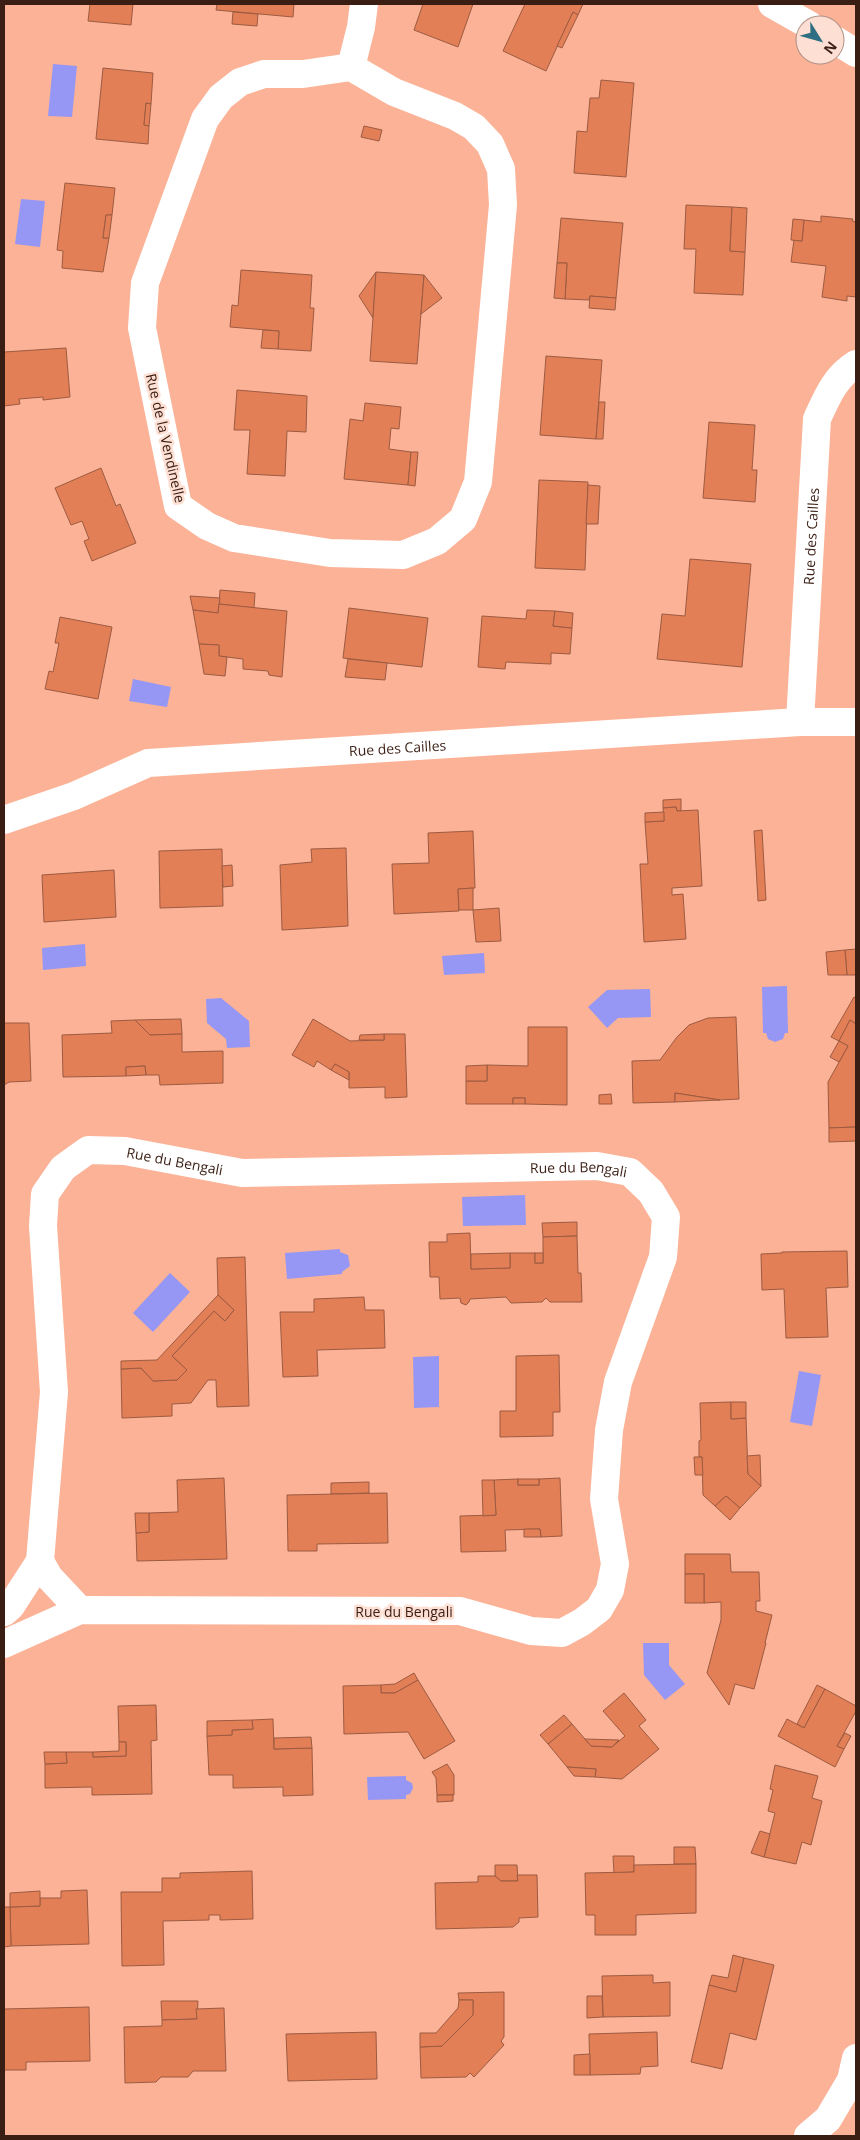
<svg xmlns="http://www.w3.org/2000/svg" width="860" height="2140" font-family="'Open Sans',sans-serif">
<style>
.water{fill:#9697f5}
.building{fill:#e37f57;stroke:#9c5b41}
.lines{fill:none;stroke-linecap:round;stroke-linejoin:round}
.street{stroke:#fff;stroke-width:28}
.labels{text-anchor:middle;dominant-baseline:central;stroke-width:5;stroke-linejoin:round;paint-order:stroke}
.street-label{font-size:14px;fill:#3a1e13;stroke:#fedfd3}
</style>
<rect width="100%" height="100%" fill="#fbb296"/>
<!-- water -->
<g class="water">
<polygon points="53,64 77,66 72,117 48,116"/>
<polygon points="21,199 45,201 40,247 15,244"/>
<polygon points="133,679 171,687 167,707 129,701"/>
<polygon points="85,944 86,966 43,970 42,948"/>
<polygon points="484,953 485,973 444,975 442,956"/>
<polygon points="787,986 788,1033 785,1033 783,1039 775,1042 768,1039 766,1033 763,1033 762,987"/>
<polygon points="650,989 651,1017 618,1018 607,1028 588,1007 607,990"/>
<polygon points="221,998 249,1021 250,1047 227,1048 226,1039 207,1023 206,999"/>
<polygon points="525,1195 526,1225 463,1226 462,1197"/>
<polygon points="340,1249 340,1252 348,1255 350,1266 342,1272 342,1274 287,1279 285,1253"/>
<polygon points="170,1273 190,1292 153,1332 133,1313"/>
<polygon points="439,1356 439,1407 414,1408 413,1357"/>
<polygon points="799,1371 821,1375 812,1426 790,1422"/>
<polygon points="643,1643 669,1643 669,1665 685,1684 665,1700 644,1675"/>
<polygon points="406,1776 406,1780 412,1783 413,1788 410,1794 406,1795 406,1799 368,1800 367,1777"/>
</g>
<!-- building -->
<g class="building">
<polygon points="90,4 133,4 131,25 88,21"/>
<polygon points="217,4 294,4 293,17 216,10"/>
<polygon points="423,4 473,4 458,47 414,30"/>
<polygon points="525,4 583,4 578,15 573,12 546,71 503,51"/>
<polygon points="233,12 258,14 257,26 232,24"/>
<polygon points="573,12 578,15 562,48 557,46"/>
<polygon points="103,68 153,73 151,104 146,103 144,125 149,126 148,144 96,139"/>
<polygon points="601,80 634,83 626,177 574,173 577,131 587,132 590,98 599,98"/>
<polygon points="146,103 151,104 149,126 144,125"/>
<polygon points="364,126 382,130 379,141 361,137"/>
<polygon points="65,183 115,188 112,215 106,215 103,238 109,238 103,272 62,268 63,251 57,250"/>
<polygon points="686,205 732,207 730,251 745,252 743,295 694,293 696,249 684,249"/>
<polygon points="732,207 747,208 745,252 730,251"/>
<polygon points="106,215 112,215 109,238 103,238"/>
<polygon points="821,216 853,219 852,221 856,222 856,297 847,296 847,301 822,297 826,266 791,262 794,240 802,241 804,220 821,222"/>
<polygon points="561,218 623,223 616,298 590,296 589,300 565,299 567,263 557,263"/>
<polygon points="793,219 804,220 802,241 791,240"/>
<polygon points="557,263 567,263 565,299 554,298"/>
<polygon points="241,270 312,275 310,308 314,308 311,351 278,349 279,331 230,327 232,305 238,306"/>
<polygon points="376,272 373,318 359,296"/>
<polygon points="376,272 424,275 417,364 370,361"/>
<polygon points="424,275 442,298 421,314"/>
<polygon points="590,296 616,298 615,310 589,308"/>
<polygon points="263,330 279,331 278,349 261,348"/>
<polygon points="66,348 70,397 43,400 43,397 19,399 20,404 4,406 4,352"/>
<polygon points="546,356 602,360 596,439 540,435"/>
<polygon points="237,390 307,396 306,432 287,431 285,476 247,474 250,430 234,430"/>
<polygon points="599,402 605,402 603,439 596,439"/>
<polygon points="365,403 401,407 399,429 391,428 389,449 411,452 408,485 344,479 350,419 363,421"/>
<polygon points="709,422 755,425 752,470 757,470 755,502 703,498"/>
<polygon points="411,452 418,452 415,486 408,485"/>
<polygon points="101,468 116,506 120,504 136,543 92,561 84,541 89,539 82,521 71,525 55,488"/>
<polygon points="539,480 588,482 585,570 535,568"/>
<polygon points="588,485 600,486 598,524 586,524"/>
<polygon points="690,559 751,564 742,667 657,659 662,614 685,616"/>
<polygon points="220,590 255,593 254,608 219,604"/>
<polygon points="190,596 220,598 218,613 193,610"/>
<polygon points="219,604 287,611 282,677 269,675 268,671 243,669 243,659 219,656 219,645 199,644 193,610 218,613"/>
<polygon points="349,608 428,618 422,667 343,658"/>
<polygon points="527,610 555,611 553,626 572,628 570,654 551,653 551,664 506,662 505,669 478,667 482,616 526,619"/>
<polygon points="555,611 573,613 572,628 553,626"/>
<polygon points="60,617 112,627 98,699 45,689 49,671 53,672 59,643 55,643"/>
<polygon points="199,644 219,645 219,656 227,657 225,676 204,674"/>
<polygon points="348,659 387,663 385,680 345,677"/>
<polygon points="681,799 681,811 677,811 676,807 663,808 663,800"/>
<polygon points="676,807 677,811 698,810 702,886 672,888 672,895 683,894 686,939 644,942 640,864 648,864 645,822 664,821 663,808"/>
<polygon points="664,812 664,821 645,822 645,813"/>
<polygon points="762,830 766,900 758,901 754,831"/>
<polygon points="473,831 475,888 458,889 459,911 394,914 392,864 429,863 428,833"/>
<polygon points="346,848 348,926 282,930 280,865 312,862 311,849"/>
<polygon points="222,849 223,906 160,908 159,851"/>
<polygon points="232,865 233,886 223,887 222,866"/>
<polygon points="114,870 116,917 44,922 42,875"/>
<polygon points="473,888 473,910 459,910 458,889"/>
<polygon points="499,908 501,941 476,942 473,910"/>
<polygon points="856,949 856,975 847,975 845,950"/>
<polygon points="845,950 847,975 828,975 826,952"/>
<polygon points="854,997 856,998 856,1024 850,1020 839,1041 831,1037"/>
<polygon points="736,1017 739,1099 720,1100 675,1093 675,1102 633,1103 632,1061 660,1060 677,1037 689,1025 708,1018"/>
<polygon points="181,1019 182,1034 150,1035 135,1020"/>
<polygon points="313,1019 350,1041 384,1040 384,1034 405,1034 407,1097 385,1098 385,1087 349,1088 349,1072 335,1064 331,1070 317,1061 314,1067 292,1055"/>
<polygon points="135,1020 150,1035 182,1034 182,1052 223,1051 223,1083 160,1085 159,1075 146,1075 145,1066 126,1067 126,1076 63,1077 62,1035 112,1033 111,1021"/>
<polygon points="850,1020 856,1024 856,1127 829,1128 828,1082 848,1046 839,1041"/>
<polygon points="4,1023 29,1023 31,1081 9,1082 4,1085"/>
<polygon points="528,1027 567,1027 567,1105 525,1104 525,1098 513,1098 513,1104 466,1104 466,1081 487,1081 487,1065 528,1066"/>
<polygon points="384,1034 384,1040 359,1040 360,1035"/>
<polygon points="839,1041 848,1046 839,1062 830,1057"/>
<polygon points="335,1064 349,1072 349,1080 331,1070"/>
<polygon points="487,1065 487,1081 466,1081 466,1066"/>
<polygon points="145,1066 146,1075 126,1076 126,1067"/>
<polygon points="675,1093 720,1100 675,1102"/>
<polygon points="611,1094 612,1104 599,1104 599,1095"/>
<rect x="513" y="1098" width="12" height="6"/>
<polygon points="856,1127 856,1141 829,1142 829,1128"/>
<polygon points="577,1222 577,1236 543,1237 542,1223"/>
<polygon points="470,1233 471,1269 510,1268 510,1253 535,1253 535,1263 543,1263 543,1237 577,1236 578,1273 581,1273 582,1302 550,1302 546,1298 542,1302 511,1303 506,1297 470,1299 469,1302 466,1305 461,1303 460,1298 440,1299 439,1277 430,1277 429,1242 447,1242 447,1234"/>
<polygon points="847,1251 848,1287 826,1288 828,1337 786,1338 784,1289 762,1290 761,1254 782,1253 782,1252"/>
<polygon points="510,1253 510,1268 471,1269 471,1254"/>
<rect x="535" y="1253" width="8" height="10"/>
<polygon points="245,1257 249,1406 217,1407 216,1380 208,1380 191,1403 172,1404 172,1416 122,1418 121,1369 141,1368 153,1381 177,1380 187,1370 172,1356 214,1311 225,1321 234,1310 218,1295 217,1258"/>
<polygon points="218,1295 234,1310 225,1321 214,1311 172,1356 187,1370 177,1380 153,1381 141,1368 121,1369 121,1361 157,1360"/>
<polygon points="364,1297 365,1310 384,1310 385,1348 317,1350 318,1376 283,1377 280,1312 314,1312 314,1299"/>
<polygon points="559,1355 560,1412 553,1412 553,1436 500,1437 500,1411 516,1411 516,1356"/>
<polygon points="731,1402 731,1419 746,1418 748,1474 761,1486 740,1508 726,1496 715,1506 703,1495 702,1457 699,1457 699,1441 701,1440 700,1403"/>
<polygon points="731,1402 746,1402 746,1418 731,1419"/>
<polygon points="760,1455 761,1486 748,1474 747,1456"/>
<polygon points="694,1457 702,1457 703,1475 695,1475"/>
<polygon points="224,1478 227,1559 137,1561 136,1533 149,1532 149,1513 178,1512 177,1480"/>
<polygon points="560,1478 562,1536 541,1537 540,1529 505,1530 506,1551 461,1552 460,1516 496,1515 494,1480 518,1479 518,1485 539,1485 539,1479"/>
<rect x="518" y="1479" width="21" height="6"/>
<polygon points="482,1480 494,1480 496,1515 483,1516"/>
<polygon points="369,1482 369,1493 331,1494 331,1483"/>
<polygon points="387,1493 388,1543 317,1544 317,1551 288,1551 287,1495"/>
<polygon points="726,1496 740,1508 730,1520 715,1506"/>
<polygon points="135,1513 149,1513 149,1532 136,1533"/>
<polygon points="524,1529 540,1529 541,1537 524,1537"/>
<polygon points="685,1554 730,1554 731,1572 759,1572 760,1601 756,1601 756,1611 772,1615 765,1643 766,1643 754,1689 735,1684 729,1705 707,1673 721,1620 721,1602 704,1603 704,1574 685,1574"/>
<rect x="685" y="1574" width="19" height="29"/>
<polygon points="414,1673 418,1680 395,1693 381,1693 381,1685 395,1684"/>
<polygon points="418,1680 455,1741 424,1759 408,1732 344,1734 343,1686 381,1685 381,1693 395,1693"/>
<polygon points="817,1685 825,1689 804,1728 797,1724"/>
<polygon points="825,1689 856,1706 856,1711 837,1746 844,1749 835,1767 778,1736 787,1719 804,1728"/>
<polygon points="624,1693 646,1720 639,1726 659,1749 622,1779 595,1777 596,1769 567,1767 548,1744 572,1724 591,1746 612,1747 625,1736 603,1711"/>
<polygon points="156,1705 157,1740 151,1741 152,1794 92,1795 92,1787 45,1788 45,1764 67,1763 66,1752 93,1752 93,1757 126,1756 126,1742 119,1742 118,1706"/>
<polygon points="564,1715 572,1724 548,1744 540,1735"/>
<polygon points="273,1719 274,1749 312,1748 313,1795 283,1796 283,1787 233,1788 233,1775 209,1775 207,1736 232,1735 232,1730 253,1729 252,1720"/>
<polygon points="252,1720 253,1729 232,1730 232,1735 207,1736 207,1721"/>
<polygon points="845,1733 851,1736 844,1749 837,1746"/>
<polygon points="311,1737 312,1748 274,1749 274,1738"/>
<polygon points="585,1739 619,1740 612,1747 591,1746"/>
<polygon points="119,1742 126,1742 126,1756 93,1757 93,1752 119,1751"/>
<polygon points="44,1752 66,1752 67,1763 45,1764"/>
<polygon points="447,1764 454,1775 454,1795 437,1795 436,1778 432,1772"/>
<polygon points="775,1765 818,1776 812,1798 822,1801 811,1845 802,1842 796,1864 764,1857 775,1813 768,1811 773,1790 770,1789"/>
<polygon points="567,1767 596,1769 595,1777 574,1776"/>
<polygon points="437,1795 453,1795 453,1801 437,1802"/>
<polygon points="760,1831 770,1834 764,1857 751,1853"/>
<polygon points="674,1847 695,1847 696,1864 674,1864"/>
<polygon points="613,1856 634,1856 634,1872 614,1873"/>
<polygon points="696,1864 696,1913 636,1915 636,1935 595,1935 595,1915 586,1915 585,1873 634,1872 634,1865"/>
<polygon points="495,1865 517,1865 518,1881 501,1881 495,1876"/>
<polygon points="252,1871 253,1919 220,1920 220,1915 209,1915 209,1920 163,1921 164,1965 122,1966 121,1892 162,1892 162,1878 180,1878 180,1873"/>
<polygon points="517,1875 537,1875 538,1917 519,1918 519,1922 513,1927 436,1929 435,1883 478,1882 478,1876 495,1876 501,1881 518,1881"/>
<polygon points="87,1890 89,1944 11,1946 10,1907 40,1906 40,1898 61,1898 61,1891"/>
<polygon points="40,1891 40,1906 10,1907 10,1893"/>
<polygon points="4,1907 10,1907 11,1946 4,1947"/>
<polygon points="733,1955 744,1958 736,1992 709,1985 712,1975 728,1978"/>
<polygon points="744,1958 774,1965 756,2040 730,2033 722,2069 691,2062 709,1985 736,1992"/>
<polygon points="653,1975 653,1983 670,1982 670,2016 603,2017 602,1976"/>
<polygon points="504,1992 504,2037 501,2041 504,2045 474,2077 470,2073 466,2077 421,2078 420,2047 442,2046 473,2015 473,2000 459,2000 458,1993"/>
<polygon points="587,1996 602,1996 603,2017 587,2018"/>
<polygon points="459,2000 473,2000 473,2015 442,2046 420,2047 420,2033 436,2033 458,2008"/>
<polygon points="161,2001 198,2001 197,2019 162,2020"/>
<polygon points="89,2007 90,2061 26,2062 26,2070 4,2070 4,2009"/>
<polygon points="224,2008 226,2071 193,2071 188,2077 161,2077 156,2082 125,2083 124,2027 162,2026 162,2020 197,2019 196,2009"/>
<polygon points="376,2032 377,2079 288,2081 286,2034"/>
<polygon points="657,2032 658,2066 641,2067 640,2074 590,2075 589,2034"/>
<polygon points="590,2054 590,2075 574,2075 574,2055"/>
</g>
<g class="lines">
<!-- street -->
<g class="street">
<polyline points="772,4 809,25"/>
<polyline points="835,40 856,53"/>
<polygon points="351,67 394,92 455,116 474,127 490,144 501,169 503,205 478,482 463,519 437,541 403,555 330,553 234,538 207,526 178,506 142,328 145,283 205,119 221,97 240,82 264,74 303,74"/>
<polyline points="351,67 361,27 364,4"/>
<path id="s1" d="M800,722L817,419C827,397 835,377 856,364"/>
<path id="s2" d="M4,820L74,796L148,763L800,722H856"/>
<polyline points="40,1561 49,1577 80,1610"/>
<path id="s3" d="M4,1612L11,1606L40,1561L54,1392L43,1226L45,1194L63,1168L88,1150L125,1151L242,1173L597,1166L630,1172L651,1192L666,1217L663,1257L618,1382L609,1430L604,1499L615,1564L610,1590L599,1609L582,1622L562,1633L531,1631L460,1611L80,1610L4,1644"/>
<polyline points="808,2136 828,2119 851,2080 856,2058"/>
</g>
</g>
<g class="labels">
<!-- street labels -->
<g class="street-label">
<text transform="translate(166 438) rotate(77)">Rue de la Vendinelle</text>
<text stroke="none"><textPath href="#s1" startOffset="186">Rue des Cailles</textPath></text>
<text stroke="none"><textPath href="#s2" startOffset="405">Rue des Cailles</textPath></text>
<text stroke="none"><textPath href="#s3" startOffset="581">Rue du Bengali</textPath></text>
<text stroke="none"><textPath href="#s3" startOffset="986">Rue du Bengali</textPath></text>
<text x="404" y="1611">Rue du Bengali</text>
</g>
</g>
<!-- border -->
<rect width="860" height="2140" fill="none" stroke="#3a1e13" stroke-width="10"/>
<!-- north arrow -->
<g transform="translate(820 40) rotate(127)"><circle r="24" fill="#fedfd3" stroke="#b09286"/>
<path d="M0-4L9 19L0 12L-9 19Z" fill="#2e6e82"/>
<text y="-8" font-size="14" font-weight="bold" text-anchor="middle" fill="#3a1e13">N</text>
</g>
</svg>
